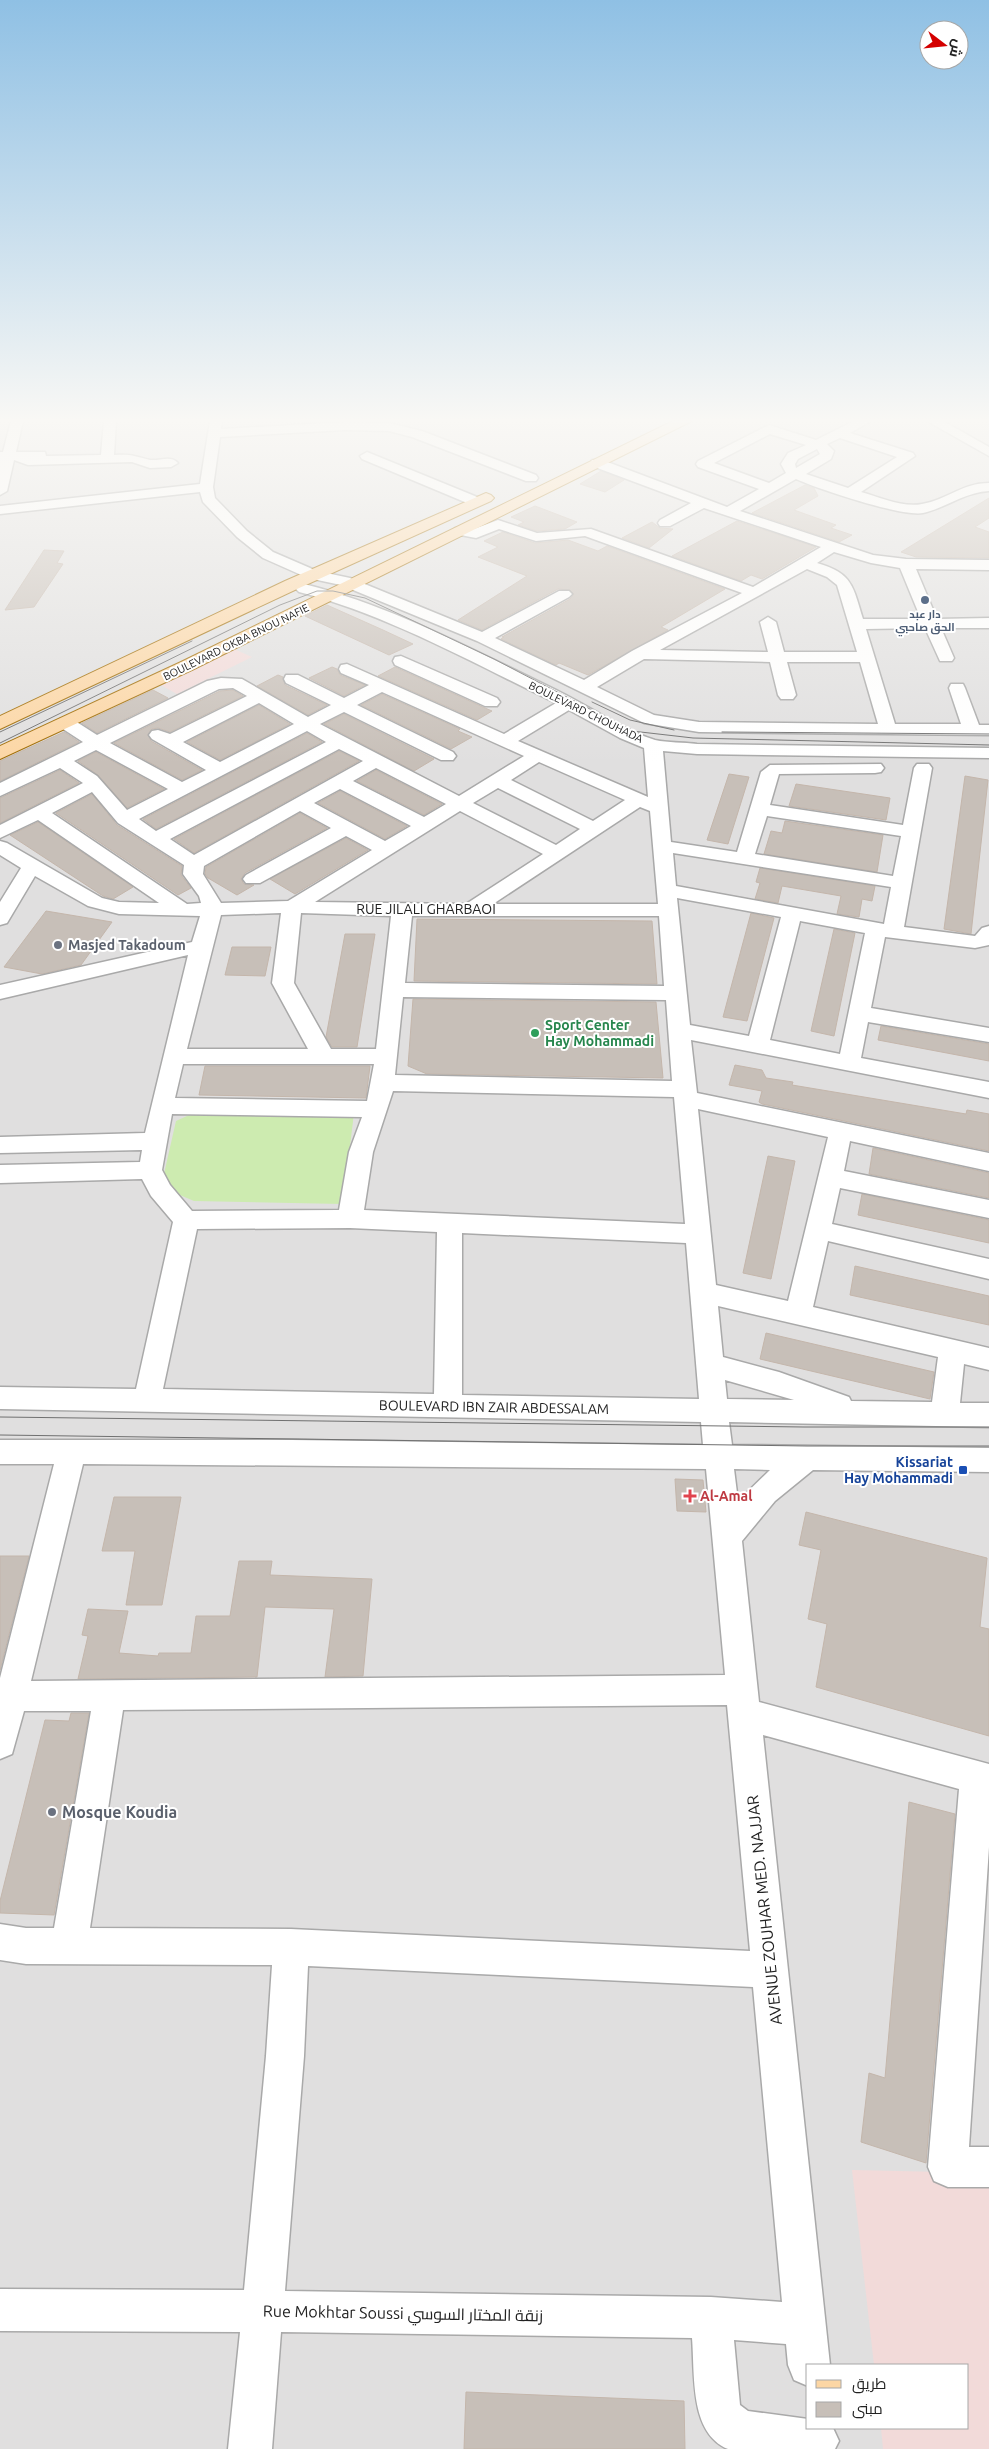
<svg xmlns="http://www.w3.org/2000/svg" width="989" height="2449" font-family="Ubuntu,Cairo,sans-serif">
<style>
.residential{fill:#e0dfdf;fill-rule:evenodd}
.commercial{fill:#f2dad9}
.grass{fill:#cdebb0}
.building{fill:#c7bfb8;stroke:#c4b6ab}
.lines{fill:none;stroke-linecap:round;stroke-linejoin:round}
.minor-casing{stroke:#a9a9a9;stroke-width:3}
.major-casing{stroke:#a06b00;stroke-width:2}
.minor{fill:#fff;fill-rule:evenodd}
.major{fill:#fcd6a4;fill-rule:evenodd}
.tram{stroke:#707070;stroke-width:1}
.service-dot{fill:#5c6f8a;stroke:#fff;stroke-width:2}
.worship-dot{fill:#6b7280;stroke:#fff;stroke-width:2}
.leisure-dot{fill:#2e9e5b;stroke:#fff;stroke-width:2}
.transit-dot{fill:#1a4fb4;stroke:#fff;stroke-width:2}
.health-dot{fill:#e0444e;stroke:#fff;stroke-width:2}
.labels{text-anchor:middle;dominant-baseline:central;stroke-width:4;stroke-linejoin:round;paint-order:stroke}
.far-service-label{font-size:11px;font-weight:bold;fill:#4e5e75;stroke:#fff}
.far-street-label{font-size:11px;fill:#222;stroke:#fff}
.street-label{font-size:14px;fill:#222;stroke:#fff}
.worship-label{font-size:14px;font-weight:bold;fill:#5b616d;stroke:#fff;text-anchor:start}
.leisure-label{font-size:14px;font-weight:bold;fill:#27864d;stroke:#fff;text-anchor:start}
.transit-label{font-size:14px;font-weight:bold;fill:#164399;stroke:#fff;text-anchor:end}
.health-label{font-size:14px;font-weight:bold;fill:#be3a42;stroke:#fff;text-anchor:start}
.near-worship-label{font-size:16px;font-weight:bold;fill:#5b616d;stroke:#fff;text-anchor:start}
.near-street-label{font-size:16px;fill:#222;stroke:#fff}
</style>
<rect width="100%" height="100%" fill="#f2efe9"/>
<!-- residential -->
<path class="residential" d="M0,421H989V2449H0ZM808,2365H968V2428H808Z"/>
<!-- commercial -->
<g class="commercial">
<polygon points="234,649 252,657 177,694 159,684"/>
<polygon points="852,2170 989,2173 989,2449 883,2449 881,2428 968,2428 968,2365 874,2365"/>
</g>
<!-- grass -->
<polygon class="grass" points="198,1111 354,1113 343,1204 194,1201 161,1187 176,1121"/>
<!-- building -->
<g class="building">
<polygon points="601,471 624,480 605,492 580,484"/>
<polygon points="805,485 814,488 818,496 794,510 836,525 831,528 852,535 839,542 752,513"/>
<polygon points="989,498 989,518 975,527 989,532 989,558 916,557 901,552"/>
<polygon points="535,506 543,509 577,522 565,529 537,531 518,525 524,522 511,517"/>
<polygon points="737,521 816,547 762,579 751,575 741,581 672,556"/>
<polygon points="652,522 660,528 673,529 649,548 622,538"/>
<polygon points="503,532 535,543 568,540 598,551 607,546 725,589 661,627 668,630 588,675 559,663 556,665 501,639 504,637 502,637 570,599 574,594 570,590 558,589 482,630 458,620 527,576 478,557 498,547 484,541"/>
<polygon points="44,550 64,551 57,563 63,564 34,607 5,610"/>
<polygon points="327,605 383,630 413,644 389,655 305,616"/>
<polygon points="332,667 337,669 340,675 365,685 344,696 309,678"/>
<polygon points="395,667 485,708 492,711 477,720 378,676"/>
<polygon points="278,675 283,677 285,685 327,705 308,715 257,686"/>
<polygon points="153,690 168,698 97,733 82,723"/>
<polygon points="233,690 243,696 170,732 158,728 152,729 148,734 151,741 202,770 182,780 114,743 220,691"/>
<polygon points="382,694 460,729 458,731 472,737 451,749 361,705"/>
<polygon points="259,705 290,724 220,760 187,742"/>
<polygon points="344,714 434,759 414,771 324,724"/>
<polygon points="64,732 79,742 0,781 0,761"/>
<polygon points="307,733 322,742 156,829 143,819"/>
<polygon points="339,751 359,761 194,853 174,839"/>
<polygon points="96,752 164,789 127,808 98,775 78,761"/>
<polygon points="60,770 79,783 0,823 0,798"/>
<polygon points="376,770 442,804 424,815 357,781"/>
<polygon points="729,774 749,777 728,844 707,840"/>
<polygon points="965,776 988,780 971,934 944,929"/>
<polygon points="796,784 890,798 886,820 789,806"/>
<polygon points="340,791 407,826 385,839 318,803"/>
<polygon points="92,794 117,825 182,866 181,875 191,888 178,895 56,813"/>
<polygon points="300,813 327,828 245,873 241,879 244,884 254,885 237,895 208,878 205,874 206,867"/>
<polygon points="785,821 883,835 877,872 764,854 771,831 782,833"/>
<polygon points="38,822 133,887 113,899 103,896 10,835"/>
<polygon points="346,838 368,850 295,894 270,879"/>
<polygon points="760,868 875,886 872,901 862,899 859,917 837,914 841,896 782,886 778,903 755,899 760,883 756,882"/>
<polygon points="46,911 112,922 81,965 42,974 4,967"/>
<polygon points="751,913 774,918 747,1021 723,1017"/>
<polygon points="417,919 652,921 657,984 414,981"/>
<polygon points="834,929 855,933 834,1036 811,1031"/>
<polygon points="345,934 375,934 357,1047 332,1047 326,1037"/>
<polygon points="232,947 271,947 265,976 225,975"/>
<polygon points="413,999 656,1002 663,1078 427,1074 408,1066"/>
<polygon points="881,1026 989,1044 989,1061 878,1040"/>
<polygon points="735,1065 762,1070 766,1078 793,1082 792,1085 966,1114 967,1110 989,1114 989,1151 762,1104 759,1102 762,1091 729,1085"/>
<polygon points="205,1066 370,1066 366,1098 199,1095"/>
<polygon points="873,1148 989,1173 989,1198 869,1174"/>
<polygon points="768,1156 795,1161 771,1279 743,1273"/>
<polygon points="862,1194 989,1220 989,1243 858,1215"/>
<polygon points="855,1266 989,1296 989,1325 850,1295"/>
<polygon points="766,1333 934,1372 930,1399 760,1359"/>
<polygon points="675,1479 703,1480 706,1512 677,1511"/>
<polygon points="114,1497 181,1497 162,1605 126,1605 135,1551 102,1551"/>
<polygon points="806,1512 987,1558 980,1627 989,1629 989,1736 816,1687 827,1624 808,1619 821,1550 799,1545"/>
<polygon points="0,1556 29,1556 0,1670"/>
<polygon points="239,1561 272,1561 270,1575 372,1579 363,1676 325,1677 334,1609 265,1607 257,1677 78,1679 88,1636 82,1635 88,1609 128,1611 119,1653 158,1656 159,1653 191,1653 196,1616 230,1616"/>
<polygon points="71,1713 89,1713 54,1915 0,1913 0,1901 45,1720 69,1721"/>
<polygon points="909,1802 955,1814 926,2163 861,2142 869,2073 885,2078"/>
<polygon points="466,2392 684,2401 685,2449 464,2449"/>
</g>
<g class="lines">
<!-- minor casing -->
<g class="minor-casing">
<g id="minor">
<path d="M11,421H23L16,452H45L46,456L101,455L104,421H116L114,455C132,454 134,456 150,460C160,461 171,455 178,463L171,467L150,468L132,462L28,465L14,460L7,491L0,495V452H3Z"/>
<path d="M210,421H222L221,429L345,422L389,423L422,431L536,475L538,478L536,481H526L412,437L389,431L345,430L220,437L213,487L215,498L247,531L273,552L317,571L350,578L482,632L559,591H569L572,594L569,597L495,638L584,680L632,651L742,593L585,536L536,541L499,529L476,538L455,534L453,531L455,528L474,529L498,520L537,533L591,529L753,587L821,547L704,508L670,526H660L658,523L660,520L691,503L592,466L590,463L592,460H602L727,507L759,489L698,467L696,464L698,461L769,425L816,440L854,421H871L850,433L913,453L915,456L861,492C879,497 904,508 922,504C947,500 962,483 989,483V491C965,492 946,508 923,513C902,517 818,489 796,479L740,511L873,555L906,559L989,560V570L916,569L937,619L989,618V628H941L954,658L952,661H940L925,628L866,629L895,724H961L949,688L951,684H963L965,688L979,725H989V735L699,732L644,723L477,641L341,585L308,578L263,558L237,537L203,502L200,492L0,514V506L200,484ZM770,434L806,445L788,453L781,464L786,473L769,483L714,463ZM840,438L897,457L848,488L806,474L831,459L834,451L827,444ZM817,449L820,454L796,468L795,464L798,459ZM834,552L871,563L900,568L921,619H863C853,587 853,573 817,563ZM807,569L827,577L837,585L857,652H784L776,622L768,617L760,622L768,652L660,650ZM644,659L770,662L778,695L781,699H793L796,695L787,662H860L878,724L699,722L654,715L597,687Z"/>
<polygon points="927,421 943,421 989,447 989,456"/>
<polygon points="367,452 482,499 484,502 477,506 472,505 362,459 360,456"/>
<path d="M304,584C393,606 477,652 560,692C591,707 622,730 655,740C668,743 684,742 697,744L989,748V758L697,754L663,751L671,842L737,852L761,772L770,765L881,764L884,768L881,772L875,773L779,774L770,805L903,825L914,768L917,764H929L932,768L904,927L975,936L982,928L989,926V945L975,948L885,937L871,1008L989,1028V1042L868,1022L861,1058L989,1082V1098L691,1040L697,1093L989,1153V1171L850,1141L844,1171L989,1200V1218L840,1188L832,1224L989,1259V1279L828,1241L813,1307L989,1348V1370L964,1364L960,1403H989V1427L729,1422L732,1445L989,1448V1472L813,1470L775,1501L742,1541L759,1702L989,1764V1847L969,2147H989V2187H948L934,2181L928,2167L959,1789L763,1735L830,2365H808V2386L794,2380L788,2365L786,2344L734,2340L740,2405L748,2411L808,2419V2428H833L839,2441L835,2449H728C689,2433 695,2374 692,2338L281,2332L272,2449H228L240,2332L0,2331V2289L244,2290L266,2056L272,1965L26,1964L0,1960V1924L26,1928H54L91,1711H24L12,1754L0,1759V1678L54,1464H0V1440H292L703,1445L701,1422L0,1409V1387L136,1389L173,1222L151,1196L142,1179L0,1183V1165L140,1162L142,1150L0,1153V1137L145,1133L188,955L0,999V985L192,942L200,916L119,914L88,906L35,876L7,923L0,925V902L21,868L0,855V841L7,843L102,898L119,902L159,903L38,820L0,838V825L83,783L60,768L0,796V783L83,742L60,727L57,723L60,719H72L97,735L207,681L221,678L242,679L308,717L331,705L286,683L284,679L286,675H298L344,698L369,685L341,673L339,669L341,665L347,664L504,734L556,703C475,664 386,614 299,592L296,589ZM233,688L247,696L170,734L158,730L152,731L149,735L152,739L206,770L182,782L110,743L219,689ZM382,692L524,756L459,796L320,724L344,712L441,760H453L456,756L453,752L357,705ZM259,703L294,724L220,762L183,742ZM569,710L620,738L644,748L648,797L518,741ZM307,731L326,742L156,831L139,819ZM339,749L363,761L194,855L170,839ZM96,750L168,789L127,810L97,776L74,761ZM539,762L625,800L593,821L511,780ZM376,768L446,804L424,817L353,781ZM498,788L580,829L556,845L473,803ZM340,789L411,826L385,841L314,803ZM92,792L118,823L184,865L183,874L199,896L201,903L187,904L52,813ZM640,807L650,811L658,904H493ZM300,811L331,828L246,875L243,879L246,883H260L346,836L372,850L288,901L221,903L203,874L204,866ZM460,811L543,854L466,904L315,902ZM767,816L901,836L893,876L755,854ZM673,853L891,887L884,924L676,886ZM677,898L781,917L749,1036L690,1025ZM281,913L272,983L308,1049H187L221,915ZM301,913L391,916L376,1049H331L294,983ZM412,916H659L664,986L405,983ZM800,921L865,933L840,1054L770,1040ZM403,997L666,1000L672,1081L395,1075ZM183,1064H374L367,1101L175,1098ZM393,1091L674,1097L685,1224L364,1210L373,1152ZM698,1109L828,1137L788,1301L716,1285ZM172,1114L362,1117L349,1152L339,1210L192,1211L170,1185L162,1170ZM350,1228L437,1232L434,1394L163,1389L197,1229ZM462,1233L686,1243L699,1399L462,1395ZM718,1306L938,1357L932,1402L851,1401L849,1397L779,1372L723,1357ZM725,1380L794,1400L727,1399ZM83,1464L706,1469L725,1675L31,1681ZM734,1469L770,1470L738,1501ZM727,1705L750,1951L291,1929L90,1928L123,1710ZM308,1966L753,1987L782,2302L711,2297L285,2291L304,2056Z"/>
<polygon points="401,656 497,698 500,702 497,706 485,706 395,665 393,661 395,657"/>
</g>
</g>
<!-- major casing -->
<g class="major-casing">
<g id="major">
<polygon points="673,421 692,421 194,669 0,759 0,746 181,662"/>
<polygon points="486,493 491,495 494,498 491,501 297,589 0,729 0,716 285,581"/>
</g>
</g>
<!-- minor -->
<use href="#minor" class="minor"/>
<!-- major -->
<use href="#major" class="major"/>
<!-- tram -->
<g class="tram">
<polyline points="592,702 630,720 674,730"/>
<polyline points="0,732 192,641"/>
<polyline points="722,732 989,734"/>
<polyline points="0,743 280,605 317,591 333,591 365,598 494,659 632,731 693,738 989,745"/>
<polyline points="0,1417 804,1427 989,1427"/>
<polyline points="0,1435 807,1446 989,1446"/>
</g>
</g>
<!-- sky -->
<linearGradient id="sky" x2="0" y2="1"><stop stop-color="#8fc0e4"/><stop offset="0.55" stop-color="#f9f8f5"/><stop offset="1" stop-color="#f9f8f5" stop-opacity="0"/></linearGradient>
<rect width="989" height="764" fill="url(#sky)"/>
<!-- markers -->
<circle class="service-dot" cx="925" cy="600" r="5"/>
<g class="worship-dot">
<circle cx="58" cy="945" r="5"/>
<circle cx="52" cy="1812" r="5"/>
</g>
<circle class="leisure-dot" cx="535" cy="1033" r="5"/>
<rect class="transit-dot" x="958" y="1465" width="10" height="10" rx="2.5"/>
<path class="health-dot" d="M687.5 1488.5h5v5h5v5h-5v5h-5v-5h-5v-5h5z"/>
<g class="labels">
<!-- far-service labels -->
<g class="far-service-label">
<text x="925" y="614">دار عبد<tspan x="925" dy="13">الحق صاحبي</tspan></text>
</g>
<!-- far-street labels -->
<g class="far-street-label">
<text transform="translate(236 642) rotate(-26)">BOULEVARD OKBA BNOU NAFIE</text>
<text transform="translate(586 712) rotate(26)">BOULEVARD CHOUHADA</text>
</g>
<!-- street labels -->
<g class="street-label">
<text x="426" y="909">RUE JILALI GHARBAOI</text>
<text transform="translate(494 1407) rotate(1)">BOULEVARD IBN ZAIR ABDESSALAM</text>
</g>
<!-- worship labels -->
<g class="worship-label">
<text x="68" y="945">Masjed Takadoum</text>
</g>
<!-- leisure labels -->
<g class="leisure-label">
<text x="545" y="1025">Sport Center<tspan x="545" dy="16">Hay Mohammadi</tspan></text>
</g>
<!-- transit labels -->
<g class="transit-label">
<text x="953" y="1462">Kissariat<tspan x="953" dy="16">Hay Mohammadi</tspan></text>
</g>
<!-- health labels -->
<g class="health-label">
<text x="700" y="1496">Al-Amal</text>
</g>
<!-- near-worship labels -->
<g class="near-worship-label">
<text x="62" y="1812">Mosque Koudia</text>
</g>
<!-- near-street labels -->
<g class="near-street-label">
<text transform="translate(764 1910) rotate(-96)">AVENUE ZOUHAR MED. NAJJAR</text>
<text transform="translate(403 2313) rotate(1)">Rue Mokhtar Soussi زنقة المختار السوسي</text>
</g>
</g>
<!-- legend -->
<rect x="806" y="2364" width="162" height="65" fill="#ffffff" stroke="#a7a7a7"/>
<rect x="816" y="2380" width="25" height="8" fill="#fcd6a4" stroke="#a7a7a7"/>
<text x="852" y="2389" font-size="15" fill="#222222">طريق</text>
<rect x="816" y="2402" width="25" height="15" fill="#c7bfb8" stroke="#a7a7a7"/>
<text x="852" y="2414" font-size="15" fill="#222222">مبنى</text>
<!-- north arrow -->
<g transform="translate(944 45) rotate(106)"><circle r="24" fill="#ffffff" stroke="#a7a7a7"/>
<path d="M0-4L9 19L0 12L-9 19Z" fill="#d40000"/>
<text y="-8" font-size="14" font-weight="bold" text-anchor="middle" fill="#222222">ش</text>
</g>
</svg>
